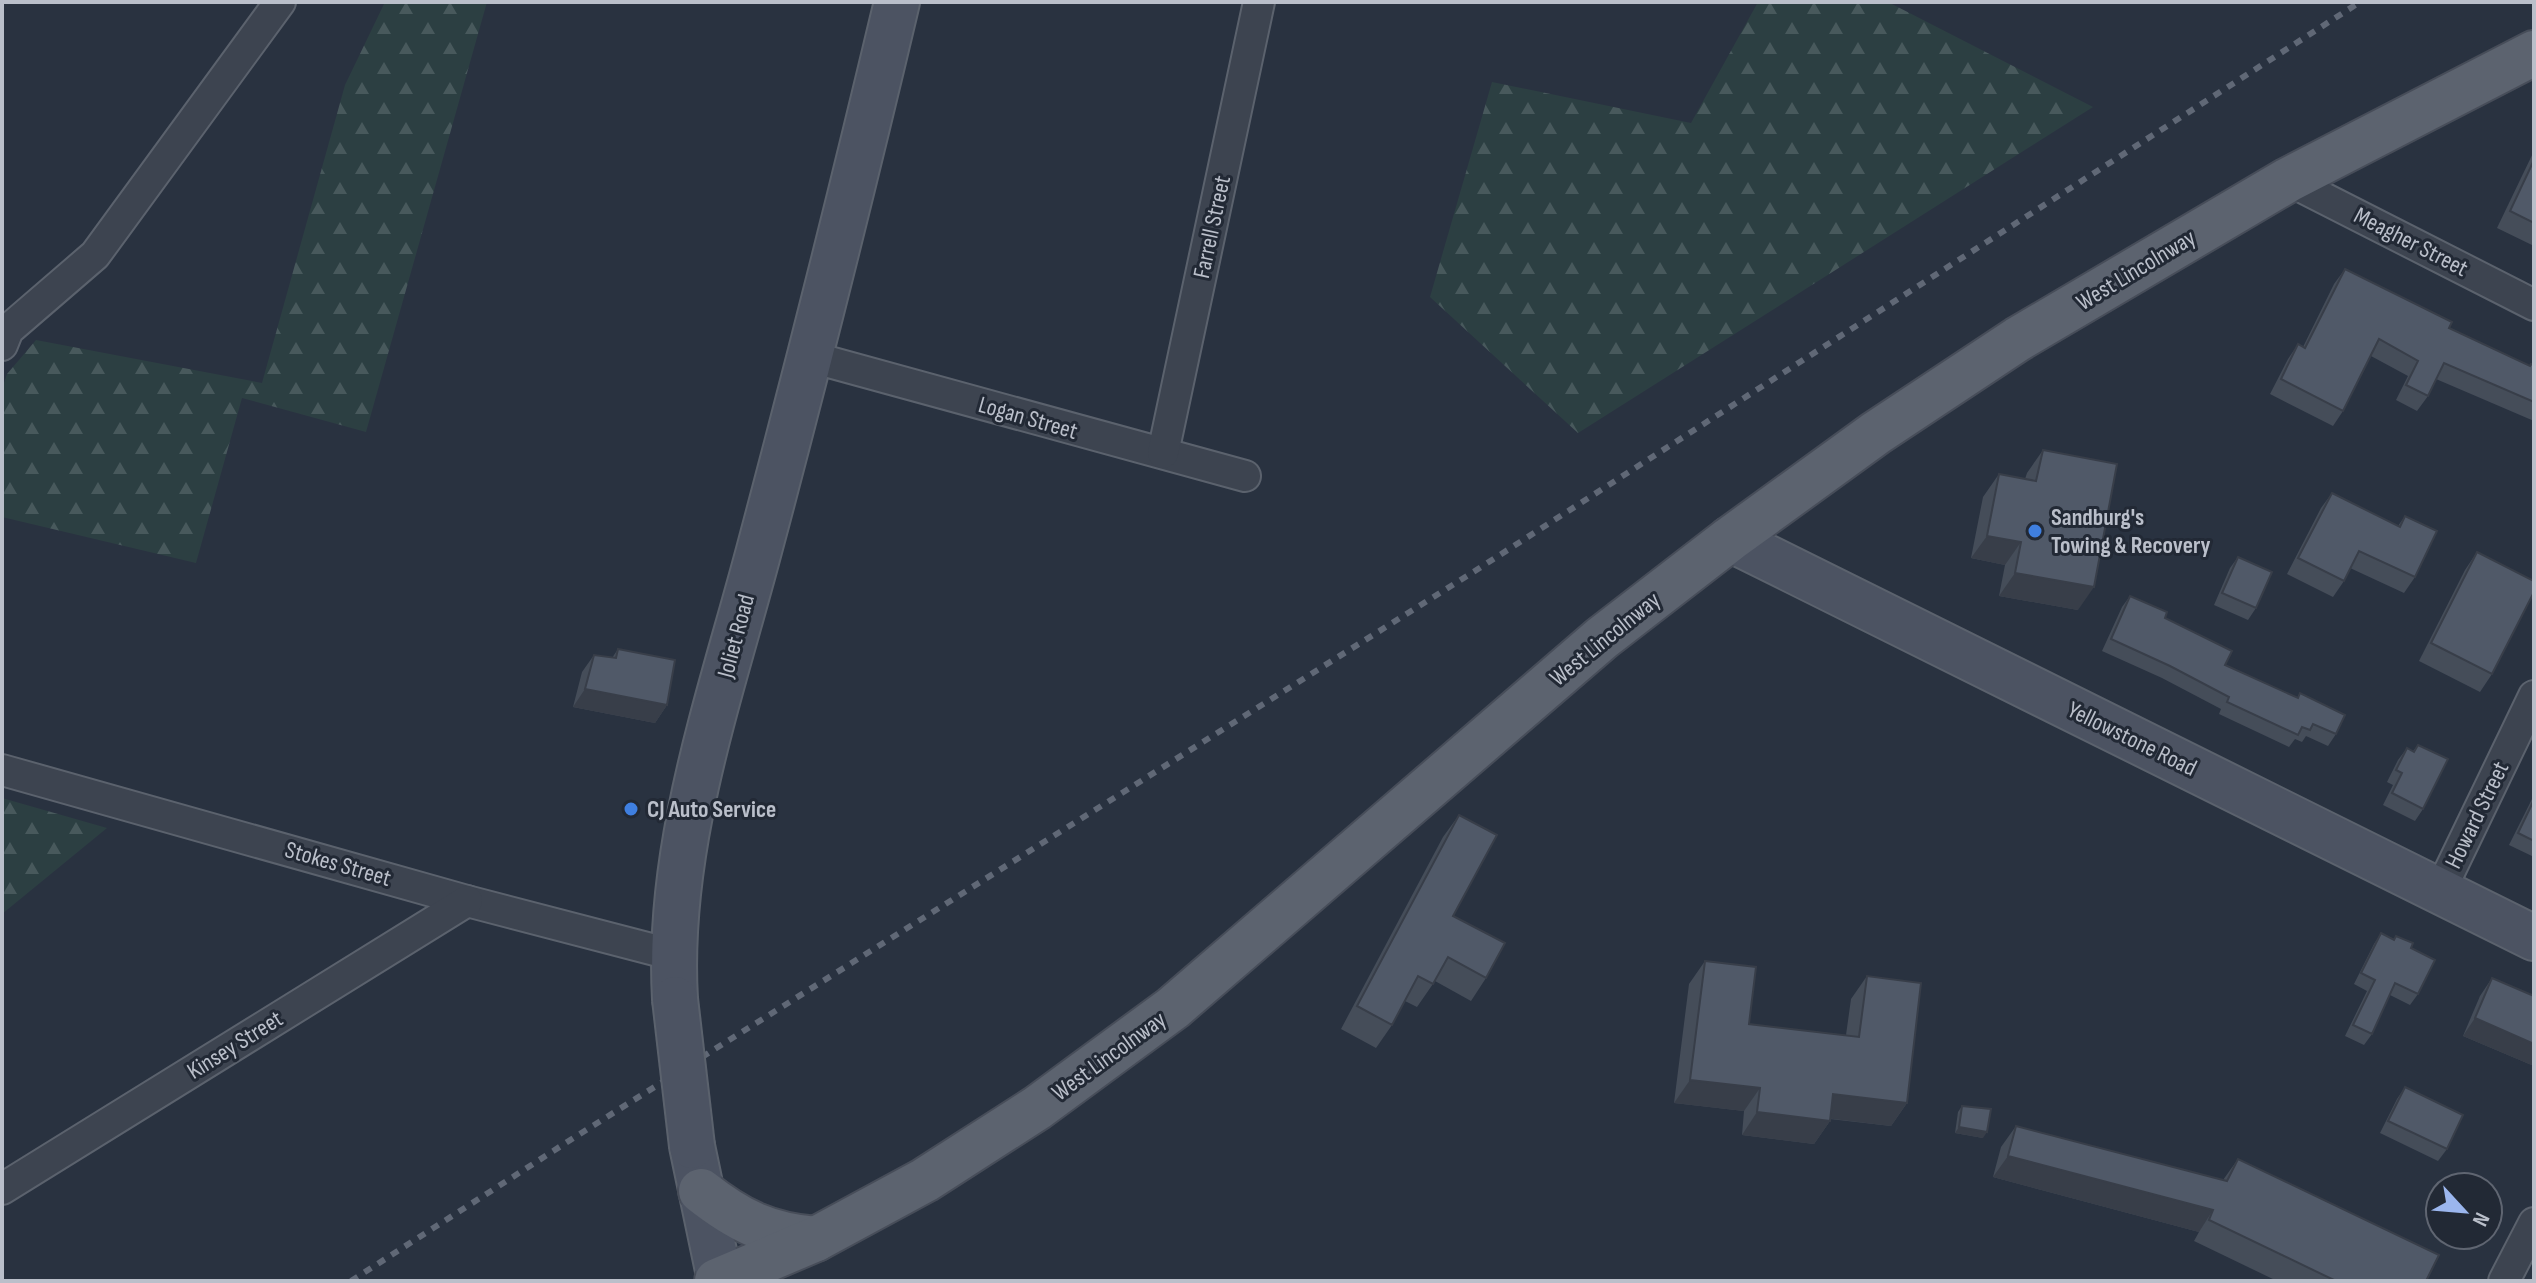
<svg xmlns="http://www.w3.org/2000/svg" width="2536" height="1283" font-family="'Sofia Sans Condensed',sans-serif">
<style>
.forest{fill:url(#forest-firs)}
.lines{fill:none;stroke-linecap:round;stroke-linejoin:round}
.street-casing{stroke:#5b626d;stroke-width:34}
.secondary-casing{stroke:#5b626d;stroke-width:48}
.primary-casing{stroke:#474d59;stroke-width:48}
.street{stroke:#3d4450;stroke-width:30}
.secondary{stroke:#4c5362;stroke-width:44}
.primary{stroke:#5c636f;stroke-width:44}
.rail{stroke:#606876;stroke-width:6;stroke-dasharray:8 8;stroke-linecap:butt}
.secondary-bridge-casing{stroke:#5b626d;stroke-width:48;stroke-linecap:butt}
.secondary-bridge{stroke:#4c5362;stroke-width:44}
.wall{fill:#454d59}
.shaded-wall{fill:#383e49}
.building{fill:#505968;stroke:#383e49;stroke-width:2}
.shop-dot{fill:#3f7fe0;stroke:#222935;stroke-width:3}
.labels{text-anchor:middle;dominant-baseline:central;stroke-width:6;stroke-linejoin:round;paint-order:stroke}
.street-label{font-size:24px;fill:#babfca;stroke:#222935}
.poi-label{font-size:24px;font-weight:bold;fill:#babfca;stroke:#222935;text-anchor:start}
</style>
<defs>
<pattern id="forest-firs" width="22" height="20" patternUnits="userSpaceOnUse" patternTransform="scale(2)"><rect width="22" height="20" fill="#2c3f42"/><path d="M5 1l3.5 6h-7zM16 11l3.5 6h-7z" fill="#48595c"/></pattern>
</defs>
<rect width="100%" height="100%" fill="#293240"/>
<!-- forest -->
<g class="forest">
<polygon points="385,2 487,2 366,432 242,398 196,563 2,517 2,389 7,374 36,340 262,383 345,85"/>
<polygon points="1758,2 1888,2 2093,107 1578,433 1430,297 1492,82 1691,123"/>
<polygon points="2,798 107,828 2,914"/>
</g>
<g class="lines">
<!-- street casing -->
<g class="street-casing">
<g id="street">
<polyline points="2288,180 2534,305"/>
<polyline points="2,345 8,330 95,255 280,2"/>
<polyline points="811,357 1245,476"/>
<polyline points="1163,453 1259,2"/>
<polyline points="2,770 467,901 674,955"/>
<polyline points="2440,891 2534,696"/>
<polyline points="2,1189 467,901"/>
<polyline points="2504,1281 2534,1223"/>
</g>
</g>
<!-- secondary casing -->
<g class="secondary-casing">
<g id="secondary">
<polyline points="1730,539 2534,938"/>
<path d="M675,999C666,843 722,692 761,543C809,363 854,183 897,2"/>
<polyline points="692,1146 720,1280"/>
</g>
</g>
<!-- primary casing -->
<g class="primary-casing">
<g id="primary">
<path d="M701,1191C739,1221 768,1235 816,1239"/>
<polyline points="717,1281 816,1239 925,1180 1037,1108 1173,1008 1602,638 1730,539 1876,433 2018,339 2288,180 2534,53"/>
</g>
</g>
<!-- street -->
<use href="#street" class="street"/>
<!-- secondary -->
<use href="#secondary" class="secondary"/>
<!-- primary -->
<use href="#primary" class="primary"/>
<!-- rail -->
<polyline class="rail" points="351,1281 575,1137 1478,569 2360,2"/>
<!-- secondary-bridge casing -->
<g class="secondary-bridge-casing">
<polyline id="secondary-bridge" points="675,999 692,1146"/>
</g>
<!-- secondary-bridge -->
<use href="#secondary-bridge" class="secondary-bridge"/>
</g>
<!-- wall -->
<g class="wall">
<polygon points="2534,151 2534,246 2497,228"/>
<polygon points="2345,269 2449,328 2530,366 2534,365 2534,421 2436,379 2428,396 2417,411 2396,400 2408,376 2371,356 2343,411 2333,426 2270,394 2288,359 2298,344 2303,347 2334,284"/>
<polygon points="2043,450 2078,610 1999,596 2005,565 1971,558 1983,497 1999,474 2025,479 2027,473"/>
<polygon points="2332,493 2398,526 2405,516 2415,577 2404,593 2350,568 2344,581 2333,597 2287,574 2321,508"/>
<polygon points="2477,552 2492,674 2480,692 2419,661 2465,570"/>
<polygon points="2238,557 2256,608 2248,620 2214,605 2230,568"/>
<polygon points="2130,596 2165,618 2225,665 2297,698 2300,693 2336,734 2328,746 2306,736 2302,742 2295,739 2289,747 2219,714 2221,709 2162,678 2102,651 2122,607"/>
<polygon points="618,649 667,705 655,723 573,707 582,672 594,655 612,658"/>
<polygon points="2418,745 2423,809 2415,821 2383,805 2393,785 2387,782 2398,760 2407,748 2413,751"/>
<polygon points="2534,795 2534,857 2509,845"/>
<polygon points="1459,815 1453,916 1486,978 1471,1001 1435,981 1417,1007 1405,1001 1392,1025 1376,1048 1341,1029 1443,837"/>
<polygon points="2381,933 2394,939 2396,936 2411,948 2418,994 2410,1005 2390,995 2372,1034 2364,1045 2345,1036 2367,991 2354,984 2374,944"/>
<polygon points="1705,961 1749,1024 1846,1035 1851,999 1867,976 1907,1103 1891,1126 1830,1119 1830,1121 1814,1144 1742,1135 1744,1111 1674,1103 1689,984"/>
<polygon points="2492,978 2534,996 2534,1066 2463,1036 2480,996"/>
<polygon points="2405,1087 2447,1149 2438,1161 2380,1133 2397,1099"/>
<polygon points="1962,1106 1983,1138 1955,1133 1958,1112"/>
<polygon points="2016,1126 2223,1180 2238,1159 2426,1281 2277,1281 2194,1241 2199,1232 1993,1177 2001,1147"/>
</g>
<!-- shaded-wall -->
<g class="shaded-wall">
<polygon points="1987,536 2021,542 2005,565 1971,558"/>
<polygon points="2015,573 2094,587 2078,610 1999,596"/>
<polygon points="585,689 667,705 655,723 573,707"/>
<polygon points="2475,1018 2534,1044 2534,1066 2463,1036"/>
<polygon points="1690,1080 1760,1088 1744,1111 1674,1103"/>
<polygon points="1833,1094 1907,1103 1891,1126 1817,1117"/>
<polygon points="1757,1112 1830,1121 1814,1144 1742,1135"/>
<polygon points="1959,1127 1987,1132 1983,1138 1955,1133"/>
<polygon points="2008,1156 2213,1210 2199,1232 1993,1177"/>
</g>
<!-- building -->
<g class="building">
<polygon points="2534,160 2534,223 2510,211"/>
<polygon points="2345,269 2452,322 2449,328 2530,366 2531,364 2534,365 2534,402 2444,363 2428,396 2406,385 2418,361 2379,339 2343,411 2281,379 2298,344 2305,348"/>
<polygon points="2043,450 2117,464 2094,587 2015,573 2021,542 1987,536 1999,474 2036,481"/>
<polygon points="2332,493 2400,527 2405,516 2437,531 2415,577 2359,551 2344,581 2298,558"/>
<polygon points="2477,552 2534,581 2534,592 2492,674 2431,643"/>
<polygon points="2238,557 2272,572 2256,608 2222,593"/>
<polygon points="2130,596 2167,612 2165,618 2232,651 2225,665 2298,698 2300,693 2345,715 2336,734 2313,724 2310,730 2302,727 2298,735 2227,702 2229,697 2170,666 2111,639"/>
<polygon points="618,649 675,660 667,705 585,689 594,655 616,658"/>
<polygon points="2418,745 2448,759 2423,809 2392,793 2402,773 2396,770 2407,748 2414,752"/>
<polygon points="2534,800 2534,841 2518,833"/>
<polygon points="1459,815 1497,835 1453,916 1505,943 1486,978 1448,957 1433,984 1418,976 1392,1025 1357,1006"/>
<polygon points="2381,933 2394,940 2396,936 2413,943 2411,948 2435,960 2418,994 2395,983 2372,1034 2353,1025 2375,980 2361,973"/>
<polygon points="1705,961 1756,967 1749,1024 1859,1037 1867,976 1921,983 1907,1103 1833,1094 1830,1121 1757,1112 1760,1088 1690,1080"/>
<polygon points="2492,978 2534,996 2534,1044 2475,1018"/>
<polygon points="2405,1087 2463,1115 2447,1149 2388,1121"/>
<polygon points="1962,1106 1991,1109 1987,1132 1959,1127"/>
<polygon points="2016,1126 2227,1181 2238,1159 2439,1255 2426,1281 2336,1281 2209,1220 2213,1210 2008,1156"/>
</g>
<!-- markers -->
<g class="shop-dot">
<circle cx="2035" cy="531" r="8"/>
<circle cx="631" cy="809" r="8"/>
</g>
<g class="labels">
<!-- street labels -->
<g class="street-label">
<text transform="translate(1212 227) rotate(-78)">Farrell Street</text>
<text transform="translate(2411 242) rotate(27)">Meagher Street</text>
<text transform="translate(2136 270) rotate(-31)">West Lincolnway</text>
<text transform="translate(1028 418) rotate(16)">Logan Street</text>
<text transform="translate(736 636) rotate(-75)">Joliet Road</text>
<text transform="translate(1605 639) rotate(-39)">West Lincolnway</text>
<text transform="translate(2132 739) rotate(26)">Yellowstone Road</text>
<text transform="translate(2477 815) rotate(-64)">Howard Street</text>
<text transform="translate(338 864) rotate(16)">Stokes Street</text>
<text transform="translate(235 1045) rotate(-32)">Kinsey Street</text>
<text transform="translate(1109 1056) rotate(-36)">West Lincolnway</text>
</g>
<!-- poi labels -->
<g class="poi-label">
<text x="2051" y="517">Sandburg's<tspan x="2051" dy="28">Towing &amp; Recovery</tspan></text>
<text x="647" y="809">CJ Auto Service</text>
</g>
</g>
<!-- border -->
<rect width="2536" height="1283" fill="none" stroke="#babfca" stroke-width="8"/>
<!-- north arrow -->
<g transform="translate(2464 1211) rotate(116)"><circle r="38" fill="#222935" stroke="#5f6571" stroke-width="2"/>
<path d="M0-6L14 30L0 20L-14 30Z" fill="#9bb6ee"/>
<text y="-12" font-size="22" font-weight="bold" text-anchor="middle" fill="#babfca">N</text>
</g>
</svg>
